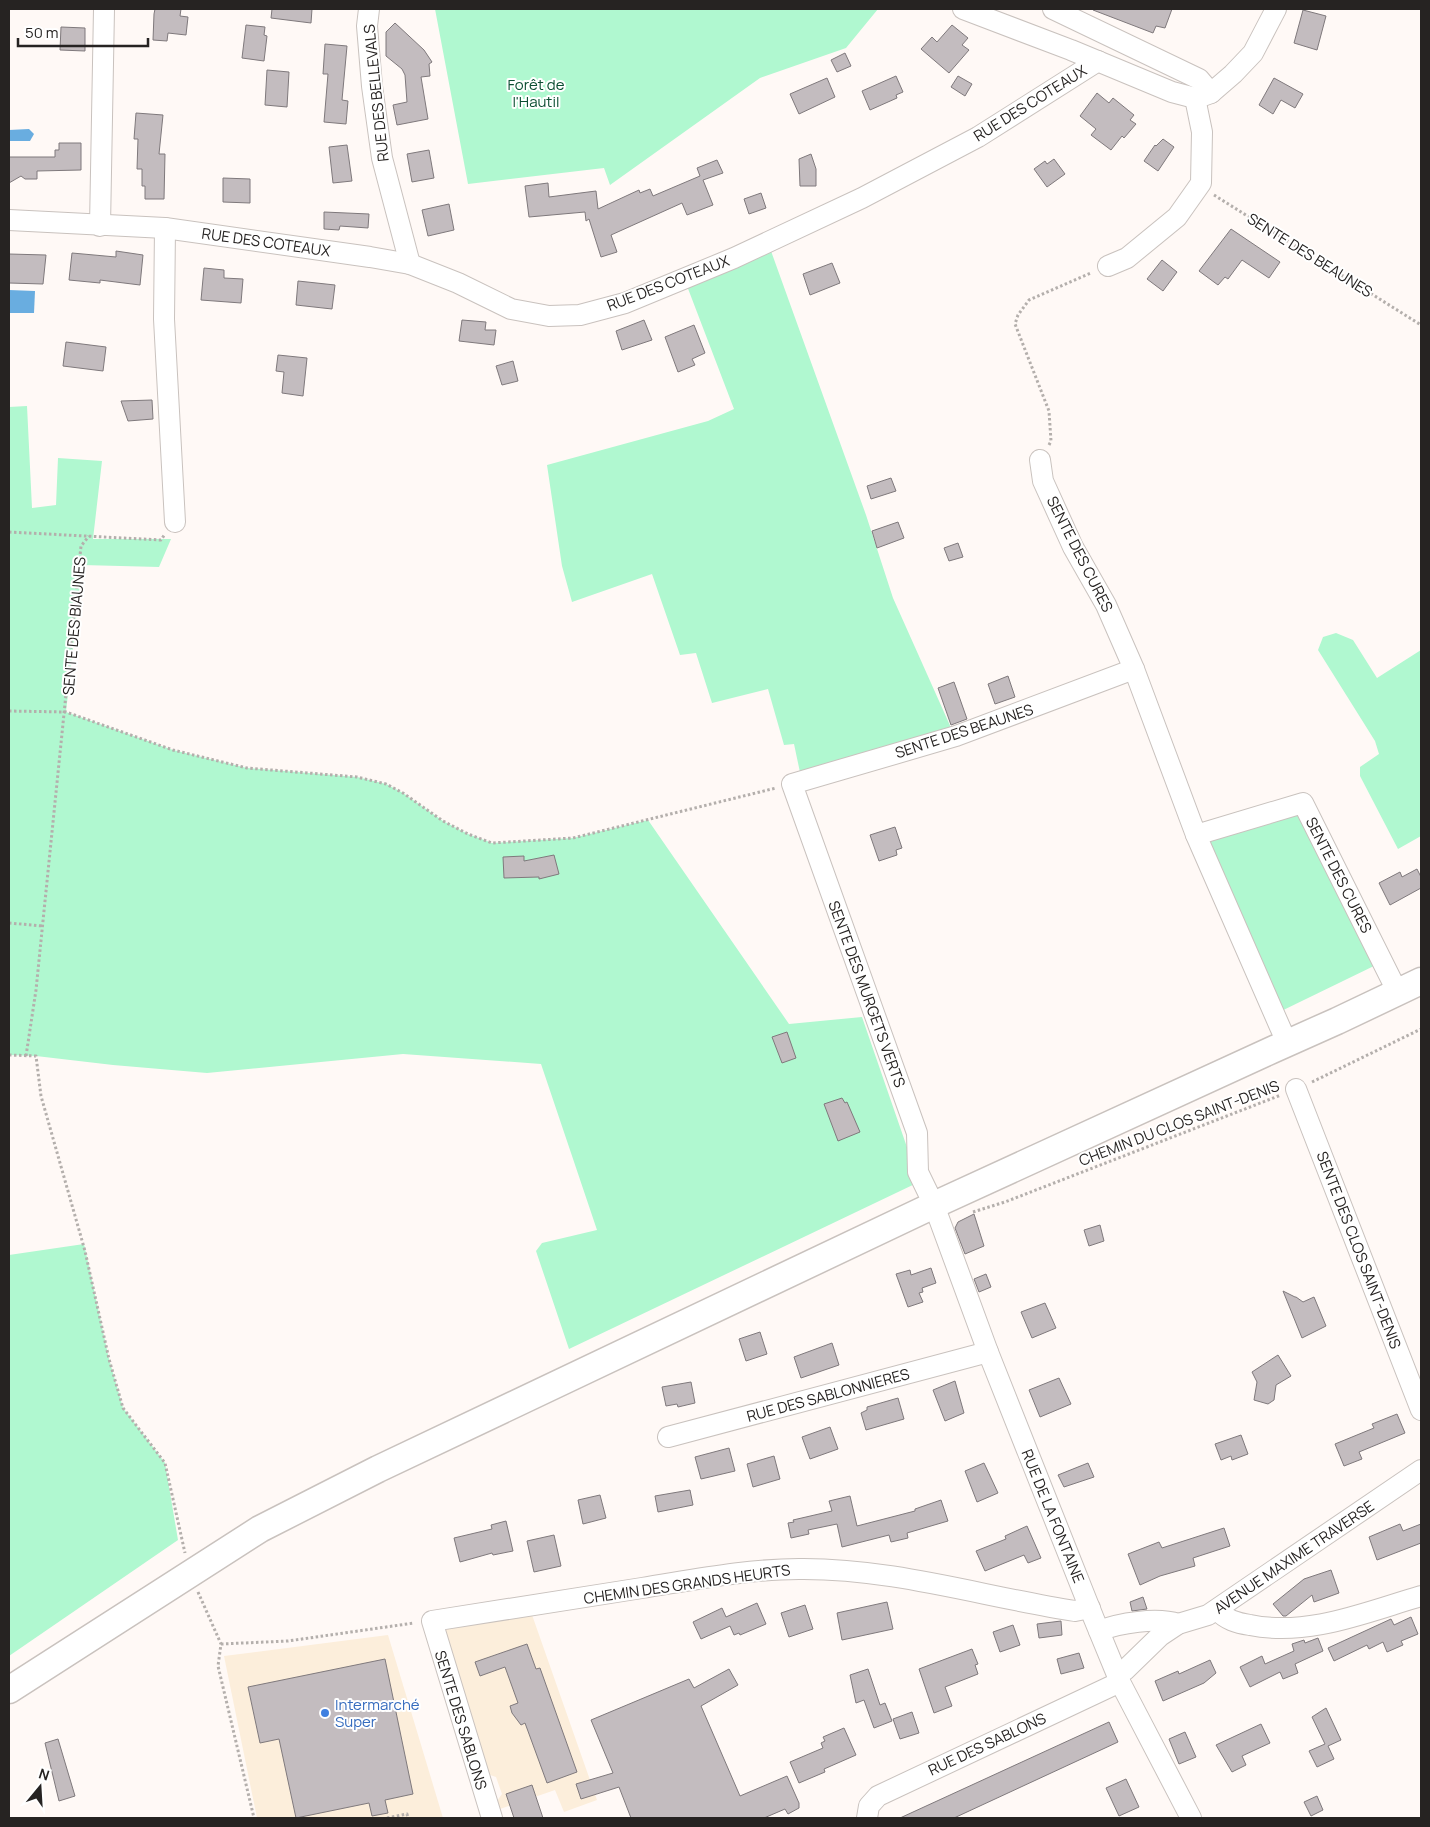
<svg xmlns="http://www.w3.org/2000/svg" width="1430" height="1827" font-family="Manrope,sans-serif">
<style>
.commercial{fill:#fceedb}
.green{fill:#b0f8d0}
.water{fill:#69ade0}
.building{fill:#c3bcbf;stroke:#7f797c}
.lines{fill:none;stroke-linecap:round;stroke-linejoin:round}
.minor-casing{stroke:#c9c2be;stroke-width:22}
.major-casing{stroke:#c9c2be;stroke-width:29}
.path{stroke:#b4afac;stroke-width:3;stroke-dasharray:2.5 2.5;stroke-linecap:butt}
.minor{stroke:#fff;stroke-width:20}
.major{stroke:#fff;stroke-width:26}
.shop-dot{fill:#3f7fe0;stroke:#fff;stroke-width:2}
.labels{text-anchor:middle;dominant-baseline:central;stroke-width:4;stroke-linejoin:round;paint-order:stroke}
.park-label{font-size:15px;fill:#0b4e32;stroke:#fff}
.street-label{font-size:15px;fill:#262322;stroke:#fff}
.shop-label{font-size:15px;fill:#366cbe;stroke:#fff;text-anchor:start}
</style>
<rect width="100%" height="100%" fill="#fff9f6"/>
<!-- commercial -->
<g class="commercial">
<polygon points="531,1612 597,1800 564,1812 555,1790 500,1809 497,1801 502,1794 496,1777 487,1774 440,1636 448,1625"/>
<polygon points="388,1635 443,1818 257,1818 224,1656"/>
</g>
<!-- green -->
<g class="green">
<polygon points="435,9 878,9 846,48 760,78 610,185 604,168 468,184"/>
<polygon points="771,251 866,515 893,598 952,730 801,777 794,744 784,745 768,689 712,703 696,653 680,655 652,574 572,602 562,566 547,465 708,421 734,409 687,286"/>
<polygon points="27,406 32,508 56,505 58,458 102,461 93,539 171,539 159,567 82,565 66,712 173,750 247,768 357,777 386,784 403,793 443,821 468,834 492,843 573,838 648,820 789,1024 862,1017 919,1182 569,1349 536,1251 542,1243 597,1230 541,1064 403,1054 207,1073 113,1065 36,1056 9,1055 9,407"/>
<polygon points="1336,633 1353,640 1377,678 1421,650 1421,836 1398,849 1360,776 1360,767 1379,754 1375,741 1318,650 1323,637"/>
<polygon points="1306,798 1378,964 1265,1019 1196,835"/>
<polygon points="84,1244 109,1359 123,1408 165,1463 178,1540 9,1656 9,1255"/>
</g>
<!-- water -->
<g class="water">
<polygon points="29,129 34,134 30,141 9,141 9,130"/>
<polygon points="9,290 35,291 34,313 9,313"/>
</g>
<!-- building -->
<g class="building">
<polygon points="155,9 181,9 180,16 188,17 186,35 168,33 167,41 153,40 154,14"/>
<polygon points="272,9 312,9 311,23 271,18"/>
<polygon points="1093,9 1172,9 1165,28 1156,26 1153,33 1093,10"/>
<polygon points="1303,10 1326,16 1317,50 1294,43"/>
<polygon points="395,23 424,50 432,62 429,64 430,76 421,77 428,119 397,125 393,105 407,102 405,75 402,69 386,56 386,32"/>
<polygon points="246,25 265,27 264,35 267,36 264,61 242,58"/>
<polygon points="952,25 968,38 962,45 969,50 949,73 921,49 932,37 937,42"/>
<polygon points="61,27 85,28 85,51 60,50"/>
<polygon points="325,44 347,46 342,100 348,101 346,124 324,122 328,74 323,74"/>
<polygon points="845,53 851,66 837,72 831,60"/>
<polygon points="267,70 289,72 287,107 265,105"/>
<polygon points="896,76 903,92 896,95 897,98 870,110 862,91"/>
<polygon points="958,76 972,84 965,96 951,87"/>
<polygon points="827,78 835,97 799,114 790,94"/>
<polygon points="1274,78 1303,94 1295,108 1281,100 1273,114 1259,105"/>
<polygon points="1097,93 1109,103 1113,98 1134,115 1130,120 1136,124 1124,138 1122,136 1111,150 1091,135 1096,129 1080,116"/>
<polygon points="136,113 163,115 159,154 165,154 164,199 145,199 145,186 142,186 142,169 137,169 138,139 134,139"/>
<polygon points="1163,139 1174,147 1158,171 1144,161 1155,145 1156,146"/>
<polygon points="59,143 81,143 81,170 37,171 37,179 25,179 21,176 9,183 9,157 55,157 55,150 59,150"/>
<polygon points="347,145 352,181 333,183 329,147"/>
<polygon points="429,150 434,178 412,182 407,154"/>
<polygon points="811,154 816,169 816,186 800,186 799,159"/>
<polygon points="1054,159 1065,174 1047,187 1034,169 1045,161 1047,164"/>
<polygon points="717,160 723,173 703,180 713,205 687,215 682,203 611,235 617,252 601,257 589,219 586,221 585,212 529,217 525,186 548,183 549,197 596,191 598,209 639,190 640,193 650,189 653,196 700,176 697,168"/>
<polygon points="223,178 250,179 250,203 223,202"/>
<polygon points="761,193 766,208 749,214 744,199"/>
<polygon points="449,204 454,230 428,236 422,210"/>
<polygon points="324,212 369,214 368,228 340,226 339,230 324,229"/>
<polygon points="1231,229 1280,262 1269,278 1242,260 1228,279 1225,277 1218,285 1199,271"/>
<polygon points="116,251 143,255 140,285 100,280 100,283 69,280 72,253 116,257"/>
<polygon points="9,254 46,255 43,284 9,283"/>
<polygon points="1162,260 1177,272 1163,291 1147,279"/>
<polygon points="832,263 840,283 810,295 803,274"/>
<polygon points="204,268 224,270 224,278 243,279 241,303 201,300"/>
<polygon points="298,281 335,285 332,309 296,305"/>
<polygon points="462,320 486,322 485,330 496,330 494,345 459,341"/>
<polygon points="644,320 652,340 622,350 616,331"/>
<polygon points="694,325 705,353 692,359 695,365 678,372 665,337"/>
<polygon points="66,342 106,347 103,371 63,366"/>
<polygon points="278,355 307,358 303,396 282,393 284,372 276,371"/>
<polygon points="513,361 518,381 502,385 496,366"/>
<polygon points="152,400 153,419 128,421 121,401"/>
<polygon points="891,478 896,491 871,499 867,486"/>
<polygon points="898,522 904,538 877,548 872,531"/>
<polygon points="958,543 963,557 949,561 944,548"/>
<polygon points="1008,676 1015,697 995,704 988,684"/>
<polygon points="954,682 967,719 951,725 938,688"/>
<polygon points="895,827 902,848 896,850 897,855 879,861 870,835"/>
<polygon points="554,855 559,874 539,879 539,877 504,878 503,857 524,856 524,861"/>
<polygon points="1417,869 1421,877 1421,888 1390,905 1379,883 1400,872 1402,877"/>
<polygon points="787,1032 796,1058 782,1063 772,1037"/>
<polygon points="842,1098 845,1103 847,1102 860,1132 838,1141 824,1104"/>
<polygon points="974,1214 984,1246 965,1254 955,1228 958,1222"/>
<polygon points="1100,1225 1104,1241 1089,1246 1084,1230"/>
<polygon points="931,1268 936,1283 922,1288 923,1292 919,1293 923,1302 908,1307 896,1274 910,1270 911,1275"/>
<polygon points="986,1274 991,1287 979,1292 974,1279"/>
<polygon points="1283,1291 1295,1297 1296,1297 1303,1302 1314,1297 1326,1326 1302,1338"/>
<polygon points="1045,1303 1056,1328 1032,1338 1021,1312"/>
<polygon points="760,1332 767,1354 746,1361 739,1339"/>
<polygon points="832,1343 839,1365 801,1378 794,1357"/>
<polygon points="1278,1355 1291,1376 1276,1385 1274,1400 1268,1404 1254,1400 1257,1382 1252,1372"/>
<polygon points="1059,1378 1071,1404 1040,1417 1029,1390"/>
<polygon points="955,1381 964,1413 945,1421 933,1390"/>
<polygon points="691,1382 695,1403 678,1407 677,1404 666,1406 662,1387"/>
<polygon points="898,1398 904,1419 866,1430 861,1413 867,1410 867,1407"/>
<polygon points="1397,1414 1405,1433 1359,1452 1362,1459 1344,1466 1335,1444 1374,1428 1372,1424"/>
<polygon points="830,1427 838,1449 810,1459 802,1437"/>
<polygon points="1241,1435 1248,1454 1232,1460 1231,1456 1221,1460 1215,1444"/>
<polygon points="729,1448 735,1471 701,1479 695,1457"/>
<polygon points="774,1456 780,1479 753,1487 747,1464"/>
<polygon points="984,1463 998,1493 977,1502 965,1471"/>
<polygon points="1088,1463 1094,1477 1064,1487 1058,1475"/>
<polygon points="690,1490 693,1505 658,1512 655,1496"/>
<polygon points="600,1495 606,1518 583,1524 578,1500"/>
<polygon points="850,1496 857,1526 915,1511 915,1509 941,1500 948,1521 907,1533 908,1538 891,1542 889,1535 842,1547 837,1524 808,1530 809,1534 791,1538 788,1523 794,1522 793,1520 832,1511 829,1501"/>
<polygon points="506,1521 513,1551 493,1555 492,1553 460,1562 454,1538 492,1529 491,1525"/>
<polygon points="1400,1524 1403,1531 1421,1524 1421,1543 1377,1560 1369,1537"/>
<polygon points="1027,1526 1041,1558 1028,1563 1024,1555 985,1571 976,1551 1006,1539 1005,1536"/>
<polygon points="1224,1528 1230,1546 1193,1558 1195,1566 1160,1576 1140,1585 1128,1554 1159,1542 1162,1548"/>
<polygon points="554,1535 561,1566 534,1572 527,1541"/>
<polygon points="1331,1570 1339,1593 1314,1602 1312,1595 1286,1616 1283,1616 1273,1604 1304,1579"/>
<polygon points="1143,1597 1147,1609 1132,1611 1130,1602"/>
<polygon points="887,1602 893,1629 842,1640 837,1613"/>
<polygon points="757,1603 766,1624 740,1635 739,1633 734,1635 730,1626 701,1639 693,1622 722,1608 726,1617"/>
<polygon points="805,1605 813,1629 789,1637 781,1613"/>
<polygon points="1411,1617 1418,1634 1401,1641 1403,1645 1387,1652 1383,1642 1369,1649 1367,1645 1334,1661 1328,1648 1391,1619 1394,1625"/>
<polygon points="1061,1621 1062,1635 1039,1638 1037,1624"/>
<polygon points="1013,1625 1020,1645 1000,1652 993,1632"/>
<polygon points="1318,1638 1323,1651 1295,1664 1298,1673 1283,1679 1280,1672 1250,1687 1240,1667 1262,1656 1265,1664 1294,1651 1292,1644 1304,1640 1305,1643"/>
<polygon points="527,1644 536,1669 540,1668 577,1772 547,1783 525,1723 521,1725 512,1713 510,1706 518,1703 505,1667 480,1676 475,1662"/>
<polygon points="972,1649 978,1664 975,1665 978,1674 945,1687 952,1706 934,1713 919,1669"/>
<polygon points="1079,1653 1084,1668 1061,1674 1057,1659"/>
<polygon points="385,1659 413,1794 385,1800 388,1813 372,1816 369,1803 296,1818 279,1739 260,1743 248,1687"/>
<polygon points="1210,1660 1216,1673 1204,1683 1163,1701 1155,1681 1178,1671 1179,1674"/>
<polygon points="729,1669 738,1685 701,1706 740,1796 787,1776 799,1803 799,1808 788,1814 785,1809 764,1818 631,1818 619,1787 581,1799 576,1784 613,1773 591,1720 689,1679 694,1688"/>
<polygon points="868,1669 880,1705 885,1703 892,1721 874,1728 864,1700 856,1703 850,1675"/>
<polygon points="1326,1708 1341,1740 1328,1746 1334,1759 1317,1767 1309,1751 1325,1744 1312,1717"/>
<polygon points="912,1712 919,1733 900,1739 893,1719"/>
<polygon points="1109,1722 1118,1742 954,1818 900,1818"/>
<polygon points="1261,1724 1270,1743 1242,1756 1246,1765 1232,1772 1216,1745"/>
<polygon points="844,1728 856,1755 824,1769 825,1772 799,1783 790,1762 823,1748 821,1743 825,1741 823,1737"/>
<polygon points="1185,1732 1196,1757 1179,1764 1169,1739"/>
<polygon points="58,1739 75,1796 59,1801 45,1743"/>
<polygon points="1126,1779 1139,1807 1119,1816 1106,1788"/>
<polygon points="532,1785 543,1818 514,1818 506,1794"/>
<polygon points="1317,1796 1323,1810 1311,1816 1304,1802"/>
</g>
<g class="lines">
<!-- minor casing -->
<g class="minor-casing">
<g id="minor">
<polyline points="369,9 367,26 372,86 382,158 410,264"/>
<polyline points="963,9 1071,50 1172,92 1195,98"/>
<polyline points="1053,9 1199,79 1211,93"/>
<polyline points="1200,97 1211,93 1233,74 1253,53 1276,9"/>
<polyline points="9,220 165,228 370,257 410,264 458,283 511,309 549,316 580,315 625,303 734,258 862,198 978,137 1098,61"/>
<polyline points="100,226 104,9"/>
<polyline points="165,228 164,319 175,522"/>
<polyline points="1108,266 1127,258 1177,217 1201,183 1202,132 1195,98"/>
<polyline points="1040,460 1043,481 1073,547 1106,605 1134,669 1196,835 1303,803 1398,993"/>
<polyline points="1134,669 956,736 792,784 917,1133 918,1172 934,1205 988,1352 1094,1619 1120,1682 1191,1818"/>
<polyline points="1196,835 1287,1043"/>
<polyline points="1296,1089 1421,1410"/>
<polyline points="668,1437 988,1352"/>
<path d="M1217,1610C1226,1620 1237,1623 1250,1625C1308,1637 1366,1612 1421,1596"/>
<path d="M1099,1631C1119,1623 1157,1617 1178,1624"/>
<polyline points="1117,1675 1125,1670 1160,1636 1178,1624 1208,1615 1421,1470"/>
<path d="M492,1818L432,1621C502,1610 572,1599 642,1588C693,1580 747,1569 799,1569C893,1568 984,1597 1075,1611L1090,1608"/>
<polyline points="867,1818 869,1806 878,1796 1120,1682"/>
</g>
</g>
<!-- major casing -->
<g class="major-casing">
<polyline id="major" points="9,1690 260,1529 378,1469 934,1205 1272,1050 1337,1021 1421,981"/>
</g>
<!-- path -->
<g class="path">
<polyline points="1214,195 1421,325"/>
<polyline points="1049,445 1051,441 1049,411 1015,324 1018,315 1029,300 1091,273"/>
<polyline points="9,532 161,540 165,534"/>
<polyline points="9,711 66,712 173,750 247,768 357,777 386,784 403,793 443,821 468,834 492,843 573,838 776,788"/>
<polyline points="9,923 43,926"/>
<polyline points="9,1055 36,1056 41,1096 85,1251 109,1359 123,1408 165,1463 185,1553"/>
<polyline points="26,1056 36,990 81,546 89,536"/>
<polyline points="1312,1082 1421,1029"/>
<polyline points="973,1212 1005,1202 1281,1095"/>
<polyline points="198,1592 221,1644 218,1666 254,1818"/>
<polyline points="221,1644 288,1641 414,1623"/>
<polyline points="387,1818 407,1814 408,1818"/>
</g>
<!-- minor -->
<use href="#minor" class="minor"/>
<!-- major -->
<use href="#major" class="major"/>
</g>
<!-- markers -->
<circle class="shop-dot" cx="325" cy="1713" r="5"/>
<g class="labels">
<!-- park labels -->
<g class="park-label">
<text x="536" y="84">Forêt de<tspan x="536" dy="17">l'Hautil</tspan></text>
</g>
<!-- street labels -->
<g class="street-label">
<text transform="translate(376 93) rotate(-96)">RUE DES BELLEVALS</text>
<text transform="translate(1030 103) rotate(-32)">RUE DES COTEAUX</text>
<text transform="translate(266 242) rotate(8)">RUE DES COTEAUX</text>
<text transform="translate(1310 255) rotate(32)">SENTE DES BEAUNES</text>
<text transform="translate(668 283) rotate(-21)">RUE DES COTEAUX</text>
<text transform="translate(1080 554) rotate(63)">SENTE DES CURES</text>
<text transform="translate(74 626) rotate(-85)">SENTE DES BIAUNES</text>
<text transform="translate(964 731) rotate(-18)">SENTE DES BEAUNES</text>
<text transform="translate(1339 875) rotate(63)">SENTE DES CURES</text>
<text transform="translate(867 994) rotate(70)">SENTE DES MURGETS VERTS</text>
<text transform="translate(1179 1123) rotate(-21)">CHEMIN DU CLOS SAINT-DENIS</text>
<text transform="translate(1359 1250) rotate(69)">SENTE DES CLOS SAINT-DENIS</text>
<text transform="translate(828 1395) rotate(-15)">RUE DES SABLONNIERES</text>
<text transform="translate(1053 1516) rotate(68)">RUE DE LA FONTAINE</text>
<text transform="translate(1294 1557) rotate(-34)">AVENUE MAXIME TRAVERSE</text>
<text transform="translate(687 1584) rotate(-8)">CHEMIN DES GRANDS HEURTS</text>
<text transform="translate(461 1720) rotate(73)">SENTE DES SABLONS</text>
<text transform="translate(987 1744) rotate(-25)">RUE DES SABLONS</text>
</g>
<!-- shop labels -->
<g class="shop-label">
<text x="335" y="1704">Intermarché<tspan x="335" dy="17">Super</tspan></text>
</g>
</g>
<!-- border -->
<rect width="1430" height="1827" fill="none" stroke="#262322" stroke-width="20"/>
<!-- north arrow -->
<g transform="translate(40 1787) rotate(18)" stroke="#ffffff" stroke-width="4" paint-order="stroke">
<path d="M0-4L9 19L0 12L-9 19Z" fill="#262322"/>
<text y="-8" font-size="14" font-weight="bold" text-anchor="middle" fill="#262322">N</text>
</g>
<!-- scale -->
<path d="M18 38v8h130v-8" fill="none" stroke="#262322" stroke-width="2.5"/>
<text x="25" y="38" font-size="15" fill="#262322" stroke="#ffffff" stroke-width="4" paint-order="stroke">50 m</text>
</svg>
